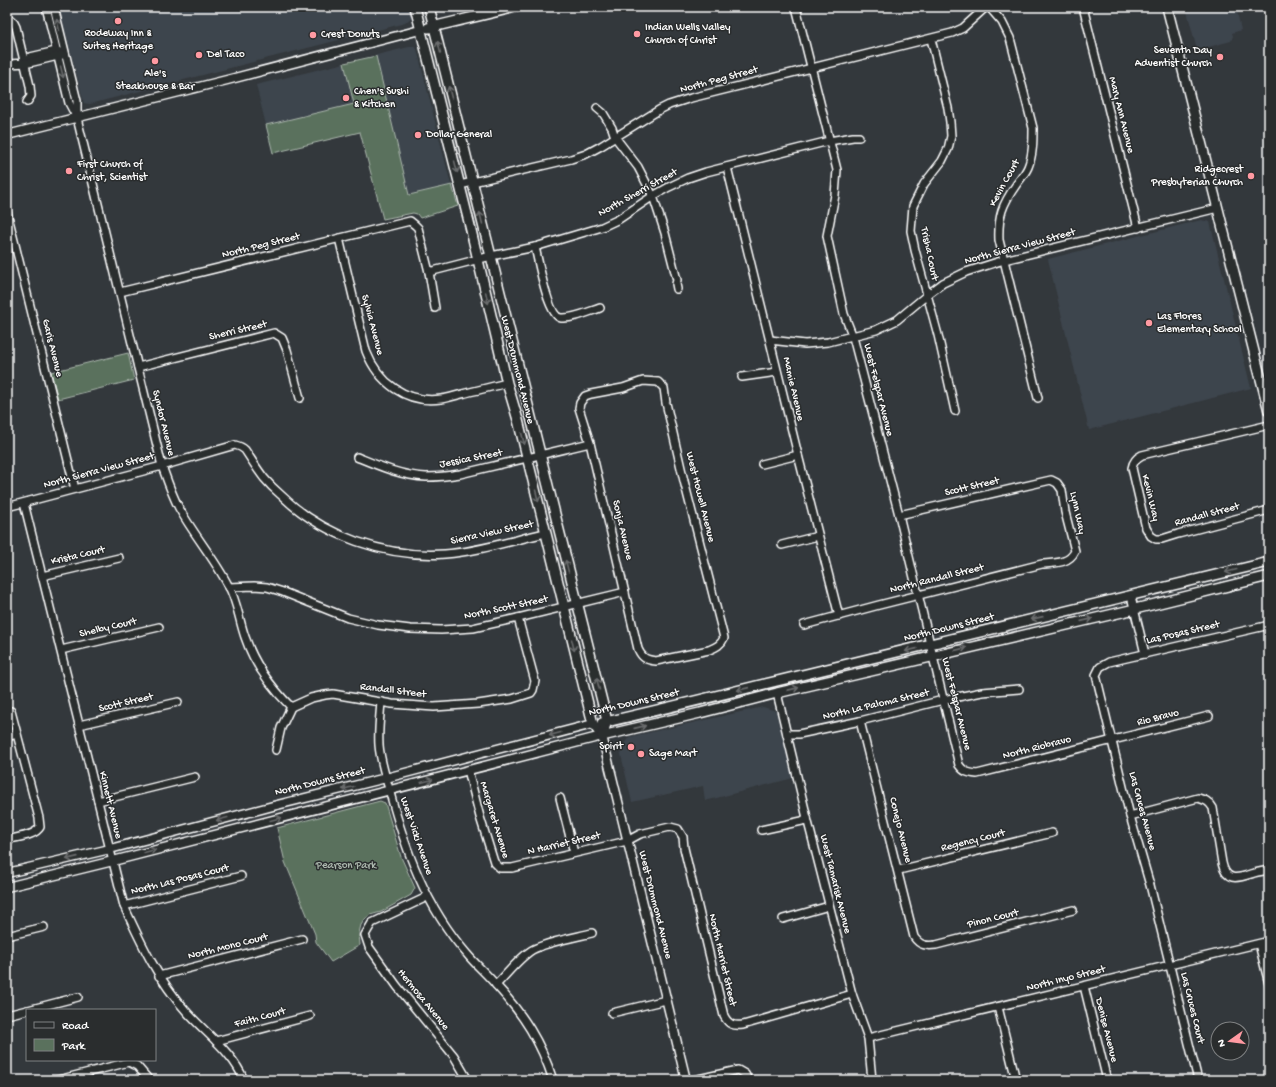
<svg xmlns="http://www.w3.org/2000/svg" width="1276" height="1087" font-family="'Gochi Hand',sans-serif">
<style>
.built{fill:#3e454d}
.green{fill:#5a715d;stroke:#acb8ae}
.lines{fill:none;stroke-linecap:round;stroke-linejoin:round}
.minor-casing{stroke:#fff;stroke-width:10}
.tertiary-casing{stroke:#fff;stroke-width:11}
.secondary-casing{stroke:#fff;stroke-width:12}
.minor{stroke:#2a2d2e;stroke-width:7}
.tertiary{stroke:#2a2d2e;stroke-width:8}
.secondary{stroke:#2a2d2e;stroke-width:9}
.oneway{stroke:#6a6c6d}
.poi-dot{fill:#ff9aa2;stroke:#2a2d2e;stroke-width:1.5}
.labels{text-anchor:middle;dominant-baseline:central;stroke-width:3;stroke-linejoin:round;paint-order:stroke}
.poi-label{font-size:11px;fill:#fff;stroke:#2a2d2e;text-anchor:start}
.street-label{font-size:11px;fill:#fff;stroke:#2a2d2e}
.park-label{font-size:11px;fill:#acb8ae;stroke:#2a2d2e}
</style>
<rect width="100%" height="100%" fill="#33383c"/>
<filter id="ink" filterUnits="userSpaceOnUse"><feTurbulence type="fractalNoise" baseFrequency=".025" numOctaves="2"/><feDisplacementMap in="SourceGraphic" scale="8" xChannelSelector="R" yChannelSelector="G"/><feConvolveMatrix kernelMatrix="1 2 1 2 8 2 1 2 1" color-interpolation-filters="sRGB"/></filter>
<g filter="url(#ink)">
<!-- built -->
<g class="built">
<polygon points="59,7 410,7 412,17 405,23 90,104 84,103"/>
<polygon points="1186,7 1236,7 1241,30 1232,33 1233,36 1231,41 1197,50"/>
<polygon points="413,46 417,49 451,185 409,195 391,124 273,153 256,85"/>
<polygon points="1201,220 1210,222 1251,388 1089,430 1048,259"/>
<polygon points="763,707 776,711 793,778 705,801 703,786 632,802 620,750 629,737"/>
</g>
<!-- green -->
<g class="green">
<polygon points="376,56 409,195 452,185 458,206 420,218 417,214 413,213 383,219 360,132 273,153 266,125 354,104 344,63"/>
<polygon points="128,353 134,380 58,399 51,372"/>
<polygon points="380,801 385,803 401,857 415,888 411,895 381,912 370,915 365,919 361,925 359,933 360,945 331,962 316,942 315,934 285,862 277,828"/>
</g>
<g class="lines">
<!-- minor casing -->
<g class="minor-casing">
<g id="minor">
<path d="M46,7L69,103L77,118L162,466C167,480 172,495 179,508C194,535 214,558 228,585C237,600 239,620 245,637C254,664 271,687 291,707"/>
<polyline points="54,7 77,101 77,116"/>
<path d="M796,7L837,170L835,195L827,236L844,314L853,337L899,515L959,765C964,772 968,773 977,774L1209,716"/>
<path d="M989,7L1002,22L1010,38L1033,128C1033,141 1033,155 1028,167C1025,174 1020,179 1016,185C1002,205 998,216 999,240L1038,398"/>
<polyline points="1083,7 1138,228"/>
<polyline points="11,20 14,23 16,27 30,86 31,96 27,102"/>
<polyline points="931,39 948,108 950,122 951,136 948,149 942,161 924,184 913,206 911,231 915,250 938,335 955,411"/>
<polyline points="25,63 30,57 56,51 60,52"/>
<polyline points="7,64 29,63 62,55"/>
<polyline points="597,108 603,113 612,128 615,137 638,167 653,196 665,233 677,280 676,284 677,289"/>
<polyline points="727,167 798,455 839,616"/>
<polyline points="460,185 571,159 586,154 601,146 659,110 669,105 691,98 952,33 963,28 986,7"/>
<polyline points="7,212 75,489"/>
<path d="M339,238L366,351C378,382 406,404 441,399C448,398 455,396 462,394C477,390 492,387 507,383"/>
<path d="M535,247C538,259 548,317 561,318C573,319 588,312 600,308"/>
<polyline points="429,272 491,256 535,247 602,227 619,219 653,196 669,187 688,178 706,172 829,141 853,137 859,137"/>
<polyline points="120,292 410,221 415,225 418,228 429,272 435,308"/>
<polyline points="770,340 805,344 828,342 876,330 897,320 927,295 943,283 966,272 1004,260 1218,208"/>
<polyline points="138,367 274,333 282,338 287,350 300,398"/>
<polyline points="742,377 777,372"/>
<path d="M643,381L658,382L664,388L666,403L684,481L724,638C721,645 716,647 709,650L656,661C646,660 642,658 638,649L590,443L579,408L580,403L585,396L591,394L623,388Z"/>
<path d="M1269,425L1142,455C1136,458 1133,462 1132,468L1146,528L1151,536L1156,539H1162L1178,534L1269,510"/>
<path d="M357,457C379,466 402,476 426,477C437,477 448,476 460,474L590,443"/>
<polyline points="762,464 798,455"/>
<path d="M24,503L124,906C141,943 158,980 186,1011C205,1033 233,1052 244,1080"/>
<path d="M7,507L162,466L235,445C239,446 242,447 245,450C251,459 257,469 264,478C269,484 275,490 281,495C323,536 386,558 445,554C477,552 514,540 545,533"/>
<polyline points="782,545 818,536"/>
<polyline points="42,576 119,558"/>
<polyline points="229,587 254,586 267,587 283,592 348,618 378,625 410,629 441,630 473,628 518,618 625,592"/>
<polyline points="1131,596 1145,654"/>
<path d="M804,625L879,605L1042,564C1054,563 1069,564 1075,551L1065,512L1062,490L1057,483L1051,480L899,515"/>
<polyline points="61,650 159,627"/>
<polyline points="777,693 807,818 852,994 868,1038 872,1080"/>
<path d="M381,702C380,716 378,730 379,745C380,759 385,775 389,789C405,849 425,906 467,954C476,965 487,974 496,985C523,1014 541,1042 553,1080"/>
<path d="M860,721L914,937C920,946 927,946 936,945L1073,910"/>
<polyline points="79,725 178,702"/>
<polyline points="787,734 799,734 860,721 943,700 982,692 1019,689"/>
<polyline points="7,737 17,734"/>
<polyline points="276,750 281,728 291,707 311,698 325,695 333,694 392,704 434,707 478,704 512,699 531,693 533,690 535,681 518,618"/>
<path d="M468,770L480,817L494,862L500,868H512L627,841L640,834L670,827L678,829L683,837L684,848L724,1016C729,1025 733,1026 743,1025L852,994"/>
<polyline points="560,798 574,853"/>
<polyline points="98,801 195,777"/>
<path d="M1130,816L1198,798C1205,800 1209,801 1213,808L1222,863C1226,881 1236,879 1251,874C1256,872 1263,871 1269,870"/>
<polyline points="761,830 802,821 807,818"/>
<path d="M7,840C17,837 35,836 40,827L39,818L11,711"/>
<polyline points="899,870 1052,833"/>
<polyline points="427,897 372,923 365,935 369,947 397,986 454,1056 468,1080"/>
<polyline points="124,906 241,876"/>
<polyline points="783,919 829,906"/>
<polyline points="7,936 44,927"/>
<polyline points="1259,944 1269,984"/>
<polyline points="159,976 302,939"/>
<path d="M496,985C507,974 519,958 532,950C546,942 576,937 592,933"/>
<polyline points="1084,986 1107,1080"/>
<polyline points="998,1007 1016,1080"/>
<polyline points="28,1010 78,997"/>
<polyline points="612,1013 666,1000"/>
<polyline points="7,1015 27,1010"/>
<polyline points="868,1038 1269,941"/>
<polyline points="216,1041 310,1016"/>
<polyline points="58,1080 129,1062 137,1066 149,1080"/>
<polyline points="694,1080 738,1070 745,1074 748,1080"/>
<polyline points="1198,1080 1150,885 1130,816 1096,675 1100,667 1109,662 1261,627 1265,626 1269,629"/>
</g>
</g>
<!-- tertiary casing -->
<g class="tertiary-casing">
<g id="tertiary">
<polyline points="7,135 227,80 420,30"/>
<polyline points="7,873 110,849 273,806 386,778 593,724"/>
<polyline points="7,887 113,861 602,736 686,1080"/>
</g>
</g>
<!-- secondary casing -->
<g class="secondary-casing">
<g id="secondary">
<polyline points="415,7 470,226 507,383 518,420 593,724 602,736"/>
<polyline points="429,7 559,530 607,721 602,736"/>
<polyline points="1167,7 1269,411"/>
<polyline points="428,28 516,7"/>
<path d="M602,723C659,710 716,696 773,682C939,643 1104,602 1269,562"/>
<polyline points="602,736 700,713 777,693 1135,609 1269,576"/>
</g>
</g>
<!-- minor -->
<use href="#minor" class="minor"/>
<!-- tertiary -->
<use href="#tertiary" class="tertiary"/>
<!-- secondary -->
<use href="#secondary" class="secondary"/>
</g>
<!-- one-way arrows -->
<defs><path id="oneway-shaft" d="M-6 0H5M1.5-3L5.5 0L1.5 3" fill="none" stroke-width="1.6" stroke-linecap="round" stroke-linejoin="round"/></defs>
<g class="oneway">
<use href="#oneway-shaft" transform="translate(58 25) rotate(-104)"/>
<use href="#oneway-shaft" transform="translate(439 47) rotate(-104)"/>
<use href="#oneway-shaft" transform="translate(62 72) rotate(76)"/>
<use href="#oneway-shaft" transform="translate(450 92) rotate(-104)"/>
<use href="#oneway-shaft" transform="translate(456 167) rotate(76)"/>
<use href="#oneway-shaft" transform="translate(481 218) rotate(-104)"/>
<use href="#oneway-shaft" transform="translate(487 298) rotate(77)"/>
<use href="#oneway-shaft" transform="translate(523 439) rotate(76)"/>
<use href="#oneway-shaft" transform="translate(537 496) rotate(76)"/>
<use href="#oneway-shaft" transform="translate(567 566) rotate(-104)"/>
<use href="#oneway-shaft" transform="translate(1231 571) rotate(166)"/>
<use href="#oneway-shaft" transform="translate(1037 618) rotate(167)"/>
<use href="#oneway-shaft" transform="translate(1087 620) rotate(-13)"/>
<use href="#oneway-shaft" transform="translate(573 645) rotate(76)"/>
<use href="#oneway-shaft" transform="translate(961 649) rotate(-13)"/>
<use href="#oneway-shaft" transform="translate(911 650) rotate(167)"/>
<use href="#oneway-shaft" transform="translate(598 684) rotate(-104)"/>
<use href="#oneway-shaft" transform="translate(743 689) rotate(167)"/>
<use href="#oneway-shaft" transform="translate(793 689) rotate(-13)"/>
<use href="#oneway-shaft" transform="translate(640 727) rotate(-13)"/>
<use href="#oneway-shaft" transform="translate(555 734) rotate(165)"/>
<use href="#oneway-shaft" transform="translate(427 781) rotate(-14)"/>
<use href="#oneway-shaft" transform="translate(348 788) rotate(166)"/>
<use href="#oneway-shaft" transform="translate(222 819) rotate(165)"/>
<use href="#oneway-shaft" transform="translate(276 819) rotate(-14)"/>
<use href="#oneway-shaft" transform="translate(150 851) rotate(-14)"/>
<use href="#oneway-shaft" transform="translate(72 858) rotate(167)"/>
</g>
</g>
<!-- markers -->
<g class="poi-dot">
<circle cx="118" cy="21" r="4"/>
<circle cx="637" cy="34" r="4"/>
<circle cx="313" cy="35" r="4"/>
<circle cx="199" cy="55" r="4"/>
<circle cx="1220" cy="57" r="4"/>
<circle cx="155" cy="61" r="4"/>
<circle cx="346" cy="98" r="4"/>
<circle cx="418" cy="135" r="4"/>
<circle cx="69" cy="171" r="4"/>
<circle cx="1251" cy="176" r="4"/>
<circle cx="1149" cy="323" r="4"/>
<circle cx="631" cy="747" r="4"/>
<circle cx="641" cy="754" r="4"/>
</g>
<g class="labels">
<!-- poi labels -->
<g class="poi-label">
<text x="645" y="28">Indian Wells Valley<tspan x="645" dy="13">Church of Christ</tspan></text>
<text x="118" y="34" text-anchor="middle">Rodeway Inn &amp;<tspan x="118" dy="13">Suites Heritage</tspan></text>
<text x="321" y="35">Crest Donuts</text>
<text x="1212" y="51" text-anchor="end">Seventh Day<tspan x="1212" dy="13">Adventist Church</tspan></text>
<text x="207" y="55">Del Taco</text>
<text x="155" y="74" text-anchor="middle">Ale's<tspan x="155" dy="13">Steakhouse &amp; Bar</tspan></text>
<text x="354" y="92">Chen's Sushi<tspan x="354" dy="13">&amp; Kitchen</tspan></text>
<text x="426" y="135">Dollar General</text>
<text x="77" y="165">First Church of<tspan x="77" dy="13">Christ, Scientist</tspan></text>
<text x="1243" y="170" text-anchor="end">Ridgecrest<tspan x="1243" dy="13">Presbyterian Church</tspan></text>
<text x="1157" y="317">Las Flores<tspan x="1157" dy="13">Elementary School</tspan></text>
<text x="623" y="747" text-anchor="end">Spirit</text>
<text x="649" y="754">Sage Mart</text>
</g>
<!-- street labels -->
<g class="street-label">
<text transform="translate(719 80) rotate(-15)">North Peg Street</text>
<text transform="translate(1121 115) rotate(76)">Mary Ann Avenue</text>
<text transform="translate(1005 183) rotate(-61)">Kevin Court</text>
<text transform="translate(638 193) rotate(-29)">North Sherri Street</text>
<text transform="translate(261 246) rotate(-14)">North Peg Street</text>
<text transform="translate(1020 247) rotate(-15)">North Sierra View Street</text>
<text transform="translate(929 254) rotate(78)">Trisha Court</text>
<text transform="translate(372 325) rotate(75)">Sylvia Avenue</text>
<text transform="translate(238 331) rotate(-13)">Sherri Street</text>
<text transform="translate(52 348) rotate(76)">Garis Avenue</text>
<text transform="translate(517 370) rotate(76)">West Drummond Avenue</text>
<text transform="translate(793 389) rotate(77)">Mamie Avenue</text>
<text transform="translate(878 390) rotate(76)">West Felspar Avenue</text>
<text transform="translate(163 423) rotate(76)">Syndor Avenue</text>
<text transform="translate(471 459) rotate(-11)">Jessica Street</text>
<text transform="translate(99 471) rotate(-15)">North Sierra View Street</text>
<text transform="translate(972 487) rotate(-13)">Scott Street</text>
<text transform="translate(700 497) rotate(76)">West Howell Avenue</text>
<text transform="translate(1150 498) rotate(76)">Kevin Way</text>
<text transform="translate(1077 513) rotate(78)">Lynn Way</text>
<text transform="translate(1207 515) rotate(-15)">Randall Street</text>
<text transform="translate(622 530) rotate(77)">Sonja Avenue</text>
<text transform="translate(492 533) rotate(-12)">Sierra View Street</text>
<text transform="translate(78 556) rotate(-13)">Krista Court</text>
<text transform="translate(937 579) rotate(-14)">North Randall Street</text>
<text transform="translate(506 608) rotate(-12)">North Scott Street</text>
<text transform="translate(108 628) rotate(-13)">Shelby Court</text>
<text transform="translate(949 628) rotate(-14)">North Downs Street</text>
<text transform="translate(1183 633) rotate(-13)">Las Posas Street</text>
<text transform="translate(393 691) rotate(7)">Randall Street</text>
<text transform="translate(126 703) rotate(-13)">Scott Street</text>
<text transform="translate(634 703) rotate(-13)">North Downs Street</text>
<text transform="translate(956 704) rotate(76)">West Felspar Avenue</text>
<text transform="translate(876 705) rotate(-13)">North La Paloma Street</text>
<text transform="translate(1158 718) rotate(-14)">Rio Bravo</text>
<text transform="translate(1037 748) rotate(-14)">North Riobravo</text>
<text transform="translate(320 782) rotate(-14)">North Downs Street</text>
<text transform="translate(110 805) rotate(76)">Kinnett Avenue</text>
<text transform="translate(1142 811) rotate(75)">Las Cruces Avenue</text>
<text transform="translate(494 820) rotate(73)">Margaret Avenue</text>
<text transform="translate(900 830) rotate(76)">Conejo Avenue</text>
<text transform="translate(416 836) rotate(71)">West Vicki Avenue</text>
<text transform="translate(973 841) rotate(-14)">Regency Court</text>
<text transform="translate(564 844) rotate(-13)">N Harriet Street</text>
<text transform="translate(180 880) rotate(-14)">North Las Posas Court</text>
<text transform="translate(835 884) rotate(76)">West Tamarisk Avenue</text>
<text transform="translate(655 905) rotate(76)">West Drummond Avenue</text>
<text transform="translate(993 919) rotate(-14)">Pinon Court</text>
<text transform="translate(228 947) rotate(-14)">North Mono Court</text>
<text transform="translate(722 960) rotate(77)">North Harriet Street</text>
<text transform="translate(1066 979) rotate(-14)">North Inyo Street</text>
<text transform="translate(423 1000) rotate(51)">Hermosa Avenue</text>
<text transform="translate(1192 1008) rotate(76)">Las Cruces Court</text>
<text transform="translate(260 1018) rotate(-15)">Faith Court</text>
<text transform="translate(1106 1030) rotate(76)">Denise Avenue</text>
</g>
<!-- park labels -->
<g class="park-label">
<text x="346" y="866">Pearson Park</text>
</g>
</g>
<!-- margin -->
<rect width="1276" height="1087" fill="none" stroke="#2a2d2e" stroke-width="24"/>
<rect x="12" y="12" width="1252" height="1063" fill="none" stroke="#fff" stroke-width="1.5" filter="url(#ink)"/>
<!-- legend -->
<rect x="26" y="1009" width="130" height="52" fill="#2a2d2e" stroke="#7f8182"/>
<rect x="34" y="1022" width="20" height="6" fill="#2a2d2e" stroke="#7f8182"/>
<text x="62" y="1029" font-size="12" fill="#ffffff">Road</text>
<rect x="34" y="1039" width="20" height="12" fill="#5a715d" stroke="#7f8182"/>
<text x="62" y="1049" font-size="12" fill="#ffffff">Park</text>
<!-- north arrow -->
<g transform="translate(1230 1041) rotate(256)"><circle r="19" fill="#2a2d2e" stroke="#7f8182"/>
<path d="M0-3L7 15L0 10L-7 15Z" fill="#ff9aa2"/>
<text y="-6" font-size="11" font-weight="bold" text-anchor="middle" fill="#ffffff">N</text>
</g>
</svg>
